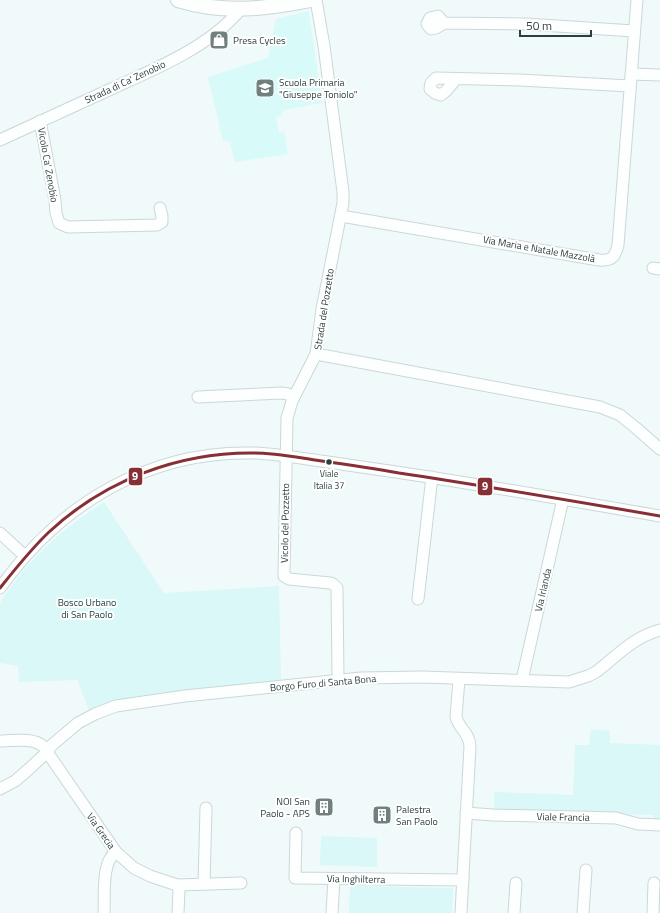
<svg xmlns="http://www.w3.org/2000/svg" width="660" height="913" font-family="'Titillium Web',sans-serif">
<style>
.built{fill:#d8faf8}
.green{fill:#d9f8f7}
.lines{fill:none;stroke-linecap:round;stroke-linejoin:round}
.minor-casing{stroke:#cbd7d7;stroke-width:13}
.tertiary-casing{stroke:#cbd7d7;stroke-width:16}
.minor{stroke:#fdfefe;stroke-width:11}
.tertiary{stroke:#fdfefe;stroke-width:14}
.bus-1-casing{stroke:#fff;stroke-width:6}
.bus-1{stroke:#863036;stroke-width:3}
.bus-dot{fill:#2c3e3d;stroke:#fff;stroke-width:1.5}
.labels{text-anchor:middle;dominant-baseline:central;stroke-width:4;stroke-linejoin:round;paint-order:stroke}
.bus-label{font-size:9px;fill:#2c3e3d;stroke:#fff}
.poi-label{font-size:10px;fill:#2c3e3d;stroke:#fff;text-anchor:start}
.street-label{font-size:10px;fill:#2c3e3d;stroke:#fff}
.park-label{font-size:10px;fill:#1b4241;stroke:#fff}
.line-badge{stroke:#fff;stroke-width:1.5}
.badge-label{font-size:11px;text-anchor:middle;font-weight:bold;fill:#fff}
</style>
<rect width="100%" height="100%" fill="#f1fafa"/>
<!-- built -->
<polygon class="built" points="308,11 309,12 322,103 283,110 281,116 276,117 279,133 284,132 288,154 235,162 230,142 223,141 208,77 268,58 276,19"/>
<!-- green -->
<g class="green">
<path d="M104,502L164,593L279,586L281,680C258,683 235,686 211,688C169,692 128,694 89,710L77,680L19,682L18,666L0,663V603C26,561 63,528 104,502Z"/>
<polygon points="591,729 610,731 610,743 660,745 660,823 653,822 653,815 494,811 494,792 573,795 575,745 589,745"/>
<polygon points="321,836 377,838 377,867 320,865"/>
<polygon points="350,886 453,888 452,913 349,913"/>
</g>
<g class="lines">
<!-- minor casing -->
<g class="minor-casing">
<g id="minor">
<polyline points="316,0 324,46 343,192 343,203 322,309 316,354 600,407 620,415 636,428 660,449"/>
<polyline points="444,23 436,28 431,29 427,24 430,18 438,16 444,23 526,24 634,31"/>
<polyline points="631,74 660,75"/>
<polyline points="456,79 446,91 441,95 435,93 430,89 431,83 436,78 520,80 630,86"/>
<polyline points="40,121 55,200 56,213 59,223 68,227 157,225 162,222 162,216 160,208"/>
<path d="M0,140C37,123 74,106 111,89C155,69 209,47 240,10"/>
<path d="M341,216L599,260C611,261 615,258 618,245L637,0"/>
<polyline points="653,268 660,269"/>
<polyline points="316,354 292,401 287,418 284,573 284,576 289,579 330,583 333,584 337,588 338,679"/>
<polyline points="198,397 282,393 288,394 294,397"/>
<polyline points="0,533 25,556"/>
<path d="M0,588C60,504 149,450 254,453C275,454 294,457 314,460C342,464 369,468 396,472C484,485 572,501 660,516"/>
<polyline points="418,599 432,477"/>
<path d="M459,679L456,717C459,729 469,732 470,746L461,913"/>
<polyline points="522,680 563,499"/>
<path d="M0,741C14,741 32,737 43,746L116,852L134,868L150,876L177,885L179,890L178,913"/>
<path d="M0,789L15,781L29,769L44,755L52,745L78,723L95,714L116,706L185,696L361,678L423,677L569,682L588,676L596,672C617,656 633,637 660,630"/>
<polyline points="466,813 493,815 616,818 638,824 660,825"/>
<polyline points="296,833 295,878 463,880"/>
<polyline points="204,884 206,808"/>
<polyline points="177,885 241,883"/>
<path d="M104,913C105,896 101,862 116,852"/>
<polyline points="332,913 334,879"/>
<polyline points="514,913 516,883"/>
<polyline points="583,913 586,870"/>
<polyline points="653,913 654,883"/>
</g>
</g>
<!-- tertiary casing -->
<g class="tertiary-casing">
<path id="tertiary" d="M178,0C223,14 266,9 311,0"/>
</g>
<!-- minor -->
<use href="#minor" class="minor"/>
<!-- tertiary -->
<use href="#tertiary" class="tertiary"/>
<!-- bus-1 casing -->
<g class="bus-1-casing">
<path id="bus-1" d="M0,588C16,568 31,549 49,532C105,480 179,452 254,453C274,453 295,457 315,460C343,464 371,468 399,473C486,486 573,501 660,516"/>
</g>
<!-- bus-1 -->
<use href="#bus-1" class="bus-1"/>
</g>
<!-- icons -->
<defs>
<g id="shop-square" transform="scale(1)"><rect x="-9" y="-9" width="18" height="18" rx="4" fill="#71807f" stroke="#fff"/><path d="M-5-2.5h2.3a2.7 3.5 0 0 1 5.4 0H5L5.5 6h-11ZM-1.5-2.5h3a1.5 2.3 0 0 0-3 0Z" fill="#fff"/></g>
<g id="school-square" transform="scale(1)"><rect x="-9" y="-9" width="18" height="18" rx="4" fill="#71807f" stroke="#fff"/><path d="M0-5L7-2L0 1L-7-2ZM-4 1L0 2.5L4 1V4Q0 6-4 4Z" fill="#fff"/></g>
<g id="building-square" transform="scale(1)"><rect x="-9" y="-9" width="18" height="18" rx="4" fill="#71807f" stroke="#fff"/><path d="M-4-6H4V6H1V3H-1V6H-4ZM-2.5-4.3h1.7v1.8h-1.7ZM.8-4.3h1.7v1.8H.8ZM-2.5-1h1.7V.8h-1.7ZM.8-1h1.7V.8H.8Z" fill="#fff"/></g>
</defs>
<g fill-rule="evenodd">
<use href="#shop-square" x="219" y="40"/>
<use href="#school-square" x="265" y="88"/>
<use href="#building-square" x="324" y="807"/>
<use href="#building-square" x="382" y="815"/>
</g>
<!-- markers -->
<circle class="bus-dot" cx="329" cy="462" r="3.5"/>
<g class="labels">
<!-- bus labels -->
<g class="bus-label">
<text x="329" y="473">Viale<tspan x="329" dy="12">Italia 37</tspan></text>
</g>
<!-- poi labels -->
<g class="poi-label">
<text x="233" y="40">Presa Cycles</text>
<text x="279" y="82">Scuola Primaria<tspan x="279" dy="12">"Giuseppe Toniolo"</tspan></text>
<text x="310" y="801" text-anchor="end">NOI San<tspan x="310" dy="12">Paolo - APS</tspan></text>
<text x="396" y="809">Palestra<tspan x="396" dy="12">San Paolo</tspan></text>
</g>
<!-- street labels -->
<g class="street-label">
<text transform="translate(125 82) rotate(-25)">Strada di Ca' Zenobio</text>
<text transform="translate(48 165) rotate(80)">Vicolo Ca' Zenobio</text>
<text transform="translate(539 249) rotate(10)">Via Maria e Natale Mazzolà</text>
<text transform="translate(324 309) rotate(-81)">Strada del Pozzetto</text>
<text transform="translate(285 523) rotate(-89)">Vicolo del Pozzetto</text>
<text transform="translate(543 590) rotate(-77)">Via Irlanda</text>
<text transform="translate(323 683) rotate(-5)">Borgo Furo di Santa Bona</text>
<text transform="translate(563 817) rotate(1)">Viale Francia</text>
<text transform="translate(101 831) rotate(55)">Via Grecia</text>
<text transform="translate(356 879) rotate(1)">Via Inghilterra</text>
</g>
<!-- park labels -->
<g class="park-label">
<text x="87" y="602">Bosco Urbano<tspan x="87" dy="12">di San Paolo</tspan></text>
</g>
</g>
<g class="line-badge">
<rect x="128" y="467" width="15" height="19" rx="4" fill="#863036"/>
<rect x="477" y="477" width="16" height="19" rx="4" fill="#863036"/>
</g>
<g class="badge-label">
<text x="135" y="480">9</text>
<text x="485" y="490">9</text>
</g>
<!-- scale -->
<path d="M520 30v6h71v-6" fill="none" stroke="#2c3e3d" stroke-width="2"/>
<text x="526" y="30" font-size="12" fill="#2c3e3d" stroke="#ffffff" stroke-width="3" paint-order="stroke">50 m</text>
</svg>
